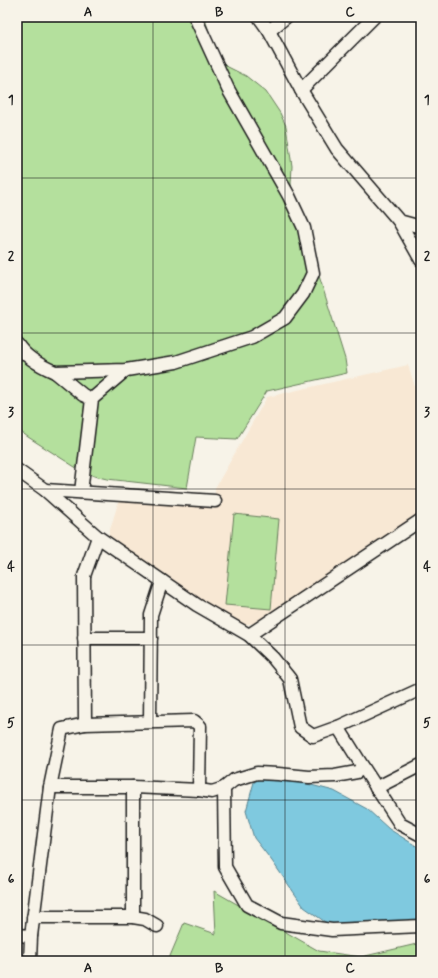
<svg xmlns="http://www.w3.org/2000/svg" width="438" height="978" font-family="Mynerve,sans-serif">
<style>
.built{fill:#f8e8d4}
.green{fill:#b4e09d;stroke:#687e5c}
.water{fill:#7fc9df;stroke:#578491}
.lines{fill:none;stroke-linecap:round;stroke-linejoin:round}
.street-casing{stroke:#1c1c1c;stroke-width:15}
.street{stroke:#f7f3e8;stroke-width:12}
.grid{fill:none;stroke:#1c1c1c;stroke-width:1;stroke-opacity:0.55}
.neatline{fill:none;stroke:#1c1c1c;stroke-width:1.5}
.grid-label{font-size:13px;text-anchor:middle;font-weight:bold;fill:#1c1c1c}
</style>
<rect width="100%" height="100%" fill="#f7f3e8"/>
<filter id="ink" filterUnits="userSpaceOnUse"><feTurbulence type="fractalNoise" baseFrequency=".025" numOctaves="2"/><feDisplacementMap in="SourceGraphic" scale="8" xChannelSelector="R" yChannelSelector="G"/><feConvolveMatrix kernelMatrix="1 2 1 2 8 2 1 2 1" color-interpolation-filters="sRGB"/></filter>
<g filter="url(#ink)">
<!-- built -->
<polygon class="built" points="408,365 421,405 421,512 264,622 240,625 204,605 107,539 120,497 215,509 215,488 267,397"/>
<!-- green -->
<g class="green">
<polygon points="17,17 204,17 210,34 211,47 217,56 228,67 246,76 266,92 280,113 286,126 292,166 291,184 299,218 315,263 345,359 347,373 267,391 237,439 196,437 187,488 107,479 94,476 75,467 28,437 17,429"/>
<polygon points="234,514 279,519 271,609 225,605"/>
<polygon points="214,891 319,951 361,957 421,943 421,961 168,961 184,923 216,934"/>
</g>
<!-- water -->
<polygon class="water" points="269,774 334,791 367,809 389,829 421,849 421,934 396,929 328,924 304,907 272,861 254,838 246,811 254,782"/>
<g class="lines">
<!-- street casing -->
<g class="street-casing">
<g id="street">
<polyline points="259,17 269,31 301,90 337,149 399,221 421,227"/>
<polyline points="269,31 286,17"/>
<polyline points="301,90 374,17"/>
<polyline points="399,221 421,260"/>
<path d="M17,344C25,357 41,366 55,372L126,370L176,362L252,337L285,318L303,294L313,273L304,228L289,196L228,89L195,17"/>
<polyline points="55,372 83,395 92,399"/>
<polyline points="17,470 45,490 98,537 197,605 249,635 273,658 290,679 300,727 313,736 338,727 421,689"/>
<polyline points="45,490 215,501"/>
<polyline points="81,492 92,399 126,370"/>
<polyline points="249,635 421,520"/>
<polyline points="84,638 151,638"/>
<polyline points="150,721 151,615 162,581"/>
<polyline points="85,724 84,576 98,537"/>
<polyline points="338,727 363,767 400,824 421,835"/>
<polyline points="50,787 133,787 199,790"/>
<polyline points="133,787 133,917"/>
<polyline points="224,788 225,867 247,905 281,923 332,930 421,926"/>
<polyline points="376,788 421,765"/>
<polyline points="33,917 133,917 145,919 157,926"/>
<polyline points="17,935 31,936"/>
<polyline points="30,961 31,936 50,787 62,729 85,724 194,721 200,726 199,790 212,792 224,788 234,780 257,773 278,774 309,777 335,776 357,772 363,767"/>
</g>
</g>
<!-- street -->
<use href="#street" class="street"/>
</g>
</g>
<!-- grid -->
<path class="grid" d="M153,17V961M285,17V961M17,178H421M17,333H421M17,489H421M17,645H421M17,800H421"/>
<!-- margin -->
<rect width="438" height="978" fill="none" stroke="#f7f3e8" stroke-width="44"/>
<rect x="22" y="22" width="394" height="934" class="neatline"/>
<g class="grid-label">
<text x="88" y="16">A</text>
<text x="219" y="16">B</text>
<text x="350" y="16">C</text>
<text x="11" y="104">1</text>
<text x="427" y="104">1</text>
<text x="11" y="260">2</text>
<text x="427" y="260">2</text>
<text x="11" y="416">3</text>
<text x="427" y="416">3</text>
<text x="11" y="571">4</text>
<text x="427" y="571">4</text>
<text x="11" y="727">5</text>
<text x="427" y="727">5</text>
<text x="11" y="883">6</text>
<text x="427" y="883">6</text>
<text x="88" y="972">A</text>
<text x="219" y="972">B</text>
<text x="350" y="972">C</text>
</g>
</svg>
